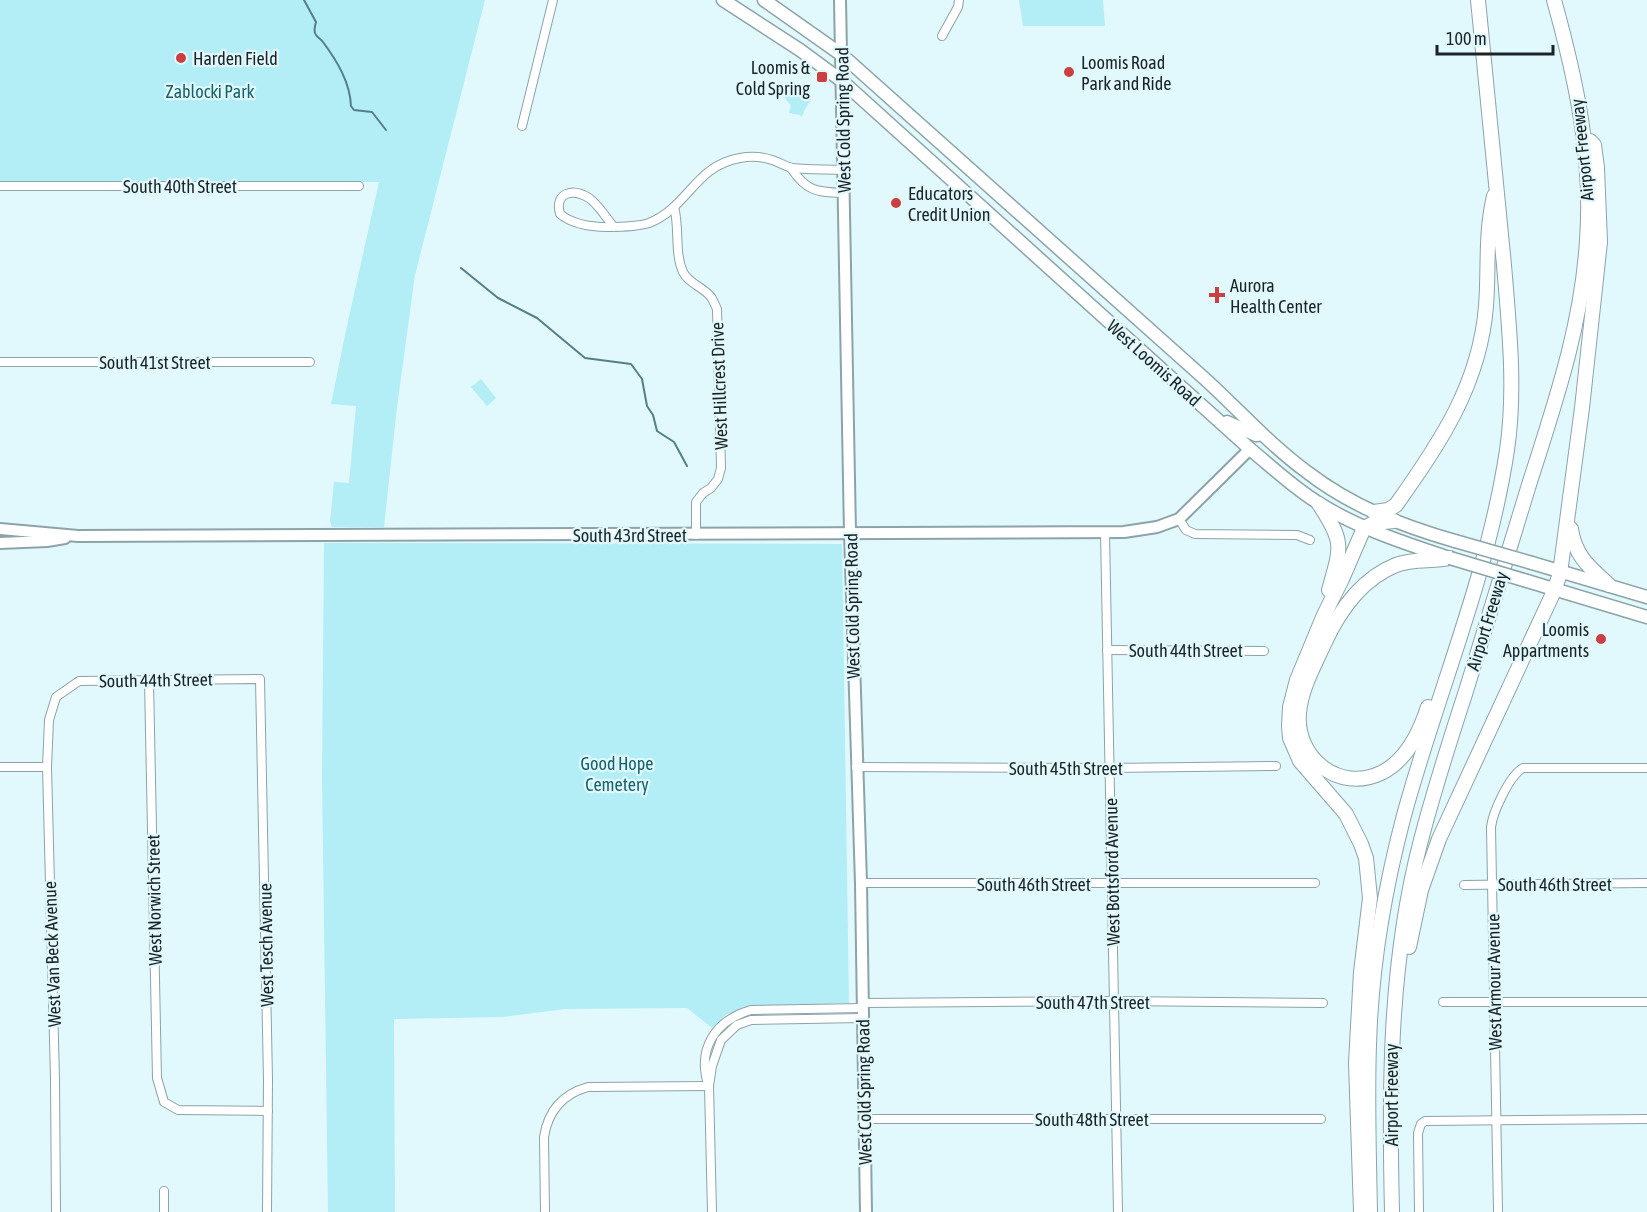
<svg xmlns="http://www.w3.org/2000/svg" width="1647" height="1212" font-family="'Asap Condensed',sans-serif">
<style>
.green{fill:#b3edf6}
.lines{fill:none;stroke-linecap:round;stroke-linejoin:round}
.stream{stroke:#557f86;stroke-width:2}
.street-casing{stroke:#8ca3a7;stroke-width:10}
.secondary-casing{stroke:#8ca3a7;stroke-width:14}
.primary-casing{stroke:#8ca3a7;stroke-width:15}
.highway-casing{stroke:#8ca3a7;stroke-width:16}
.street{stroke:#fff;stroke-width:8}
.secondary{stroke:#fff;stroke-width:10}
.primary{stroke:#fff;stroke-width:12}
.highway{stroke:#fff;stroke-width:14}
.primary-bridge-casing{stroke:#8ca3a7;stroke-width:15;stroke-linecap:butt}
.primary-bridge{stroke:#fff;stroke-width:12}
.poi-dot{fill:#cd3e40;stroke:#e1f9fd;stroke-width:2}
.labels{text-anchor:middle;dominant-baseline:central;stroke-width:4.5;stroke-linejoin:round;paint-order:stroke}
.poi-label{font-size:18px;fill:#1a2325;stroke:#e1f9fd;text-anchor:start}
.park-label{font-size:18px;fill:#15636d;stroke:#e1f9fd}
.street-label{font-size:18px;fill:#1a2325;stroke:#e1f9fd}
</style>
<rect width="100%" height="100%" fill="#e1f9fd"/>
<!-- green -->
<g class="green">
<polygon points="0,0 485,0 415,275 397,407 384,527 332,527 330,522 334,482 349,483 356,406 331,404 345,335 379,182 0,181"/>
<polygon points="1019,0 1103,0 1105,26 1023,26"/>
<path d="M787,82L790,85L794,83L804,84C820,99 805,103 802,117L800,115L789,113L791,105C784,98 780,92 787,82Z"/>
<polygon points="481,379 496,398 487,406 471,387"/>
<polygon points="324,543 842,544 849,1003 755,1006 727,1014 712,1028 687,1008 565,1009 503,1017 394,1019 395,1212 328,1212 322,777"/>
</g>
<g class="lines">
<!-- stream -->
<g class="stream">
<path d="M304,0L316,22C315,26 313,31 316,35C318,38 321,39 323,42C337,61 350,82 351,106L354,110L372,112L386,130"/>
<polyline points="461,268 498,298 537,318 585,358 631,364 642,379 647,406 653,415 657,431 674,442 687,466"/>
</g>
<!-- street casing -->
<g class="street-casing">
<g id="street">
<polyline points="942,36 958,7 959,0"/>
<polyline points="522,126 553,0"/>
<path d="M791,168C807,192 817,192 844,193"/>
<polyline points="0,186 359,186"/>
<path d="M674,207C680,228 674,252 683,272C689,284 702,286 711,297C713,300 715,305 717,309L721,468L718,479L711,488L703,493L696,502V535"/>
<path d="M614,227C606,218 599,205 589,198C573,188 554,192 560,214C572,224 592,227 608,227C621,227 636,227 649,223C689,207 694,166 740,158C750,156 763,157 772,160C779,162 786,167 793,168C810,170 827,169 844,170"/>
<polyline points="0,362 310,362"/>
<polyline points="1179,519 1186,530 1195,534 1297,535 1310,540"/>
<polyline points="1105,532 1118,1212"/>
<polyline points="1107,650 1264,651"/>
<polyline points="149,681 157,1078 164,1102 178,1110 268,1111"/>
<polyline points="0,767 47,767"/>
<polyline points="856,767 1110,768 1276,766"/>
<polyline points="861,883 1315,883"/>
<polyline points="1464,885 1647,883"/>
<polyline points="1443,1002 1647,1002"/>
<polyline points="863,1003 1114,1001 1323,1003"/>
<path d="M708,1084C697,1048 716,1020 751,1010L863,1008"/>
<polyline points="863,1119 1321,1119"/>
<polyline points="56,1212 55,1079 47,767 49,720 56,697 79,681 260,679 268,1080 267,1212"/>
<polyline points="164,1212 164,1191"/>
<path d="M545,1212L544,1137C548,1111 563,1094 588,1087L709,1086"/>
<polyline points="712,1212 709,1086 712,1066 721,1040 737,1025 751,1020 863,1018"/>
<polyline points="1419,1212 1418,1133 1421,1124 1425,1121 1647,1119"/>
<path d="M1498,1212L1491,827C1493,812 1509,776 1523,768H1647"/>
</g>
</g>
<!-- secondary casing -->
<g class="secondary-casing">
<g id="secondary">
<polyline points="840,0 850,533 861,883 866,1212"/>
<polyline points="0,529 78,536 1124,532 1157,527 1179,519 1250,449"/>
<polyline points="0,543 47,541 65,538"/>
</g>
</g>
<!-- primary casing -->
<g class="primary-casing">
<g id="primary">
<path d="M723,0L800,50L842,81L1250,449C1273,468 1295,489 1320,504C1360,529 1405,543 1449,558"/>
<path d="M764,0L842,55L1205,379C1239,410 1270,445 1307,472C1351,506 1402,526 1455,541"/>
<polyline points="1227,422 1256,435 1262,434"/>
<polyline points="1532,563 1647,597"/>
<polyline points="1527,581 1647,617"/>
</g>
</g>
<!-- highway casing -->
<g class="highway-casing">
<g id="highway">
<path d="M1319,504C1345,543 1341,547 1329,590"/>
<path d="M1374,512L1388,510L1396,505C1440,443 1480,384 1486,306C1489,268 1485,234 1494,196"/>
<path d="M1571,529C1575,556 1589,567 1609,585"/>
<path d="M1428,707C1420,732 1406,761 1381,773C1339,793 1295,758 1299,713C1301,689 1314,666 1324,644C1339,611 1361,579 1396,565C1413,558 1433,562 1450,558"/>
<polyline points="1409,947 1421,890 1439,839 1555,589 1560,573 1582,408 1600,242 1597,168 1594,145 1590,141"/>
<polyline points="1361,1212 1356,1063 1361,972 1370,898 1366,858 1361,844 1346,814 1300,761 1290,738 1289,726 1290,707 1297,680 1324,615 1342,579 1364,528 1374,523 1394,521"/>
<path d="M1370,1212C1369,1156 1367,1101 1369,1045C1371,969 1384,892 1403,819C1436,696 1488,577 1507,450C1516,389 1509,326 1504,265C1496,176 1487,88 1478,0"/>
<path d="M1392,1212C1389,1087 1389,962 1421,840C1434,790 1450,740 1466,691C1487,623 1507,555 1528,488C1554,406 1582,326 1587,240C1593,158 1576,79 1554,0"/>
</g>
</g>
<!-- street -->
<use href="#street" class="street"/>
<!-- secondary -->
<use href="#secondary" class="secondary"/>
<!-- primary -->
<use href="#primary" class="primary"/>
<!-- highway -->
<use href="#highway" class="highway"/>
<!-- primary-bridge casing -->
<g class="primary-bridge-casing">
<g id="primary-bridge">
<polyline points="1455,541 1532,563"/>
<polyline points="1450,558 1527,581"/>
</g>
</g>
<!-- primary-bridge -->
<use href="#primary-bridge" class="primary-bridge"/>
</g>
<!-- markers -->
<g class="poi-dot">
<circle cx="181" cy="58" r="6"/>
<circle cx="1069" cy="72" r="6"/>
<rect x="816" y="71" width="12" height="12" rx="3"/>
<circle cx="896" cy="203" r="6"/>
<path d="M1214 286h6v6h6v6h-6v6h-6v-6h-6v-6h6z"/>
<circle cx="1601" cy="639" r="6"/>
</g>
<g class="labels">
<!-- poi labels -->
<g class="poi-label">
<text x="193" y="58">Harden Field</text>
<text x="1081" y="62">Loomis Road<tspan x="1081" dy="21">Park and Ride</tspan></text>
<text x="810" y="67" text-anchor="end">Loomis &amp;<tspan x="810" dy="21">Cold Spring</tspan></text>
<text x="908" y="193">Educators<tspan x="908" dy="21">Credit Union</tspan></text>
<text x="1230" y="285">Aurora<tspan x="1230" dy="21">Health Center</tspan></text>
<text x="1589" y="629" text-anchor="end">Loomis<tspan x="1589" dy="21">Appartments</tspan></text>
</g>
<!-- park labels -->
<g class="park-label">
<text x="210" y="91">Zablocki Park</text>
<text x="617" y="763">Good Hope<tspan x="617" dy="21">Cemetery</tspan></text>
</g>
<!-- street labels -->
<g class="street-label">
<text transform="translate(843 120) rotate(-91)">West Cold Spring Road</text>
<text transform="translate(1582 150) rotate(-96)">Airport Freeway</text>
<text x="180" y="186">South 40th Street</text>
<text x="155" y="362">South 41st Street</text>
<text transform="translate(1154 363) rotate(42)">West Loomis Road</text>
<text transform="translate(719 386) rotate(-92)">West Hillcrest Drive</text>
<text x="630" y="535">South 43rd Street</text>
<text transform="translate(852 606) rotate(-91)">West Cold Spring Road</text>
<text transform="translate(1487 621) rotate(-73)">Airport Freeway</text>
<text x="1186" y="650">South 44th Street</text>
<text transform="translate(156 680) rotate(-1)">South 44th Street</text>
<text x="1066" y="768">South 45th Street</text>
<text transform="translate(1112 872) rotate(-91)">West Bottsford Avenue</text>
<text x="1034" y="884">South 46th Street</text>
<text x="1555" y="884">South 46th Street</text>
<text transform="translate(154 900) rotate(-91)">West Norwich Street</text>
<text transform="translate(266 945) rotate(-91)">West Tesch Avenue</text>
<text transform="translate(52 954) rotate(-92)">West Van Beck Avenue</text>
<text transform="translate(1494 982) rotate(-91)">West Armour Avenue</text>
<text x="1093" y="1002">South 47th Street</text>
<text transform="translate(864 1092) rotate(-91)">West Cold Spring Road</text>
<text transform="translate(1391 1095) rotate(-90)">Airport Freeway</text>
<text x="1092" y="1119">South 48th Street</text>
</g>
</g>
<!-- scale -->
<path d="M1437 45v9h116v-9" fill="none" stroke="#1a2325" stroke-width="3"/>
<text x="1446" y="45" font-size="18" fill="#1a2325" stroke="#e1f9fd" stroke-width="4.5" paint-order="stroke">100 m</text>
</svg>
